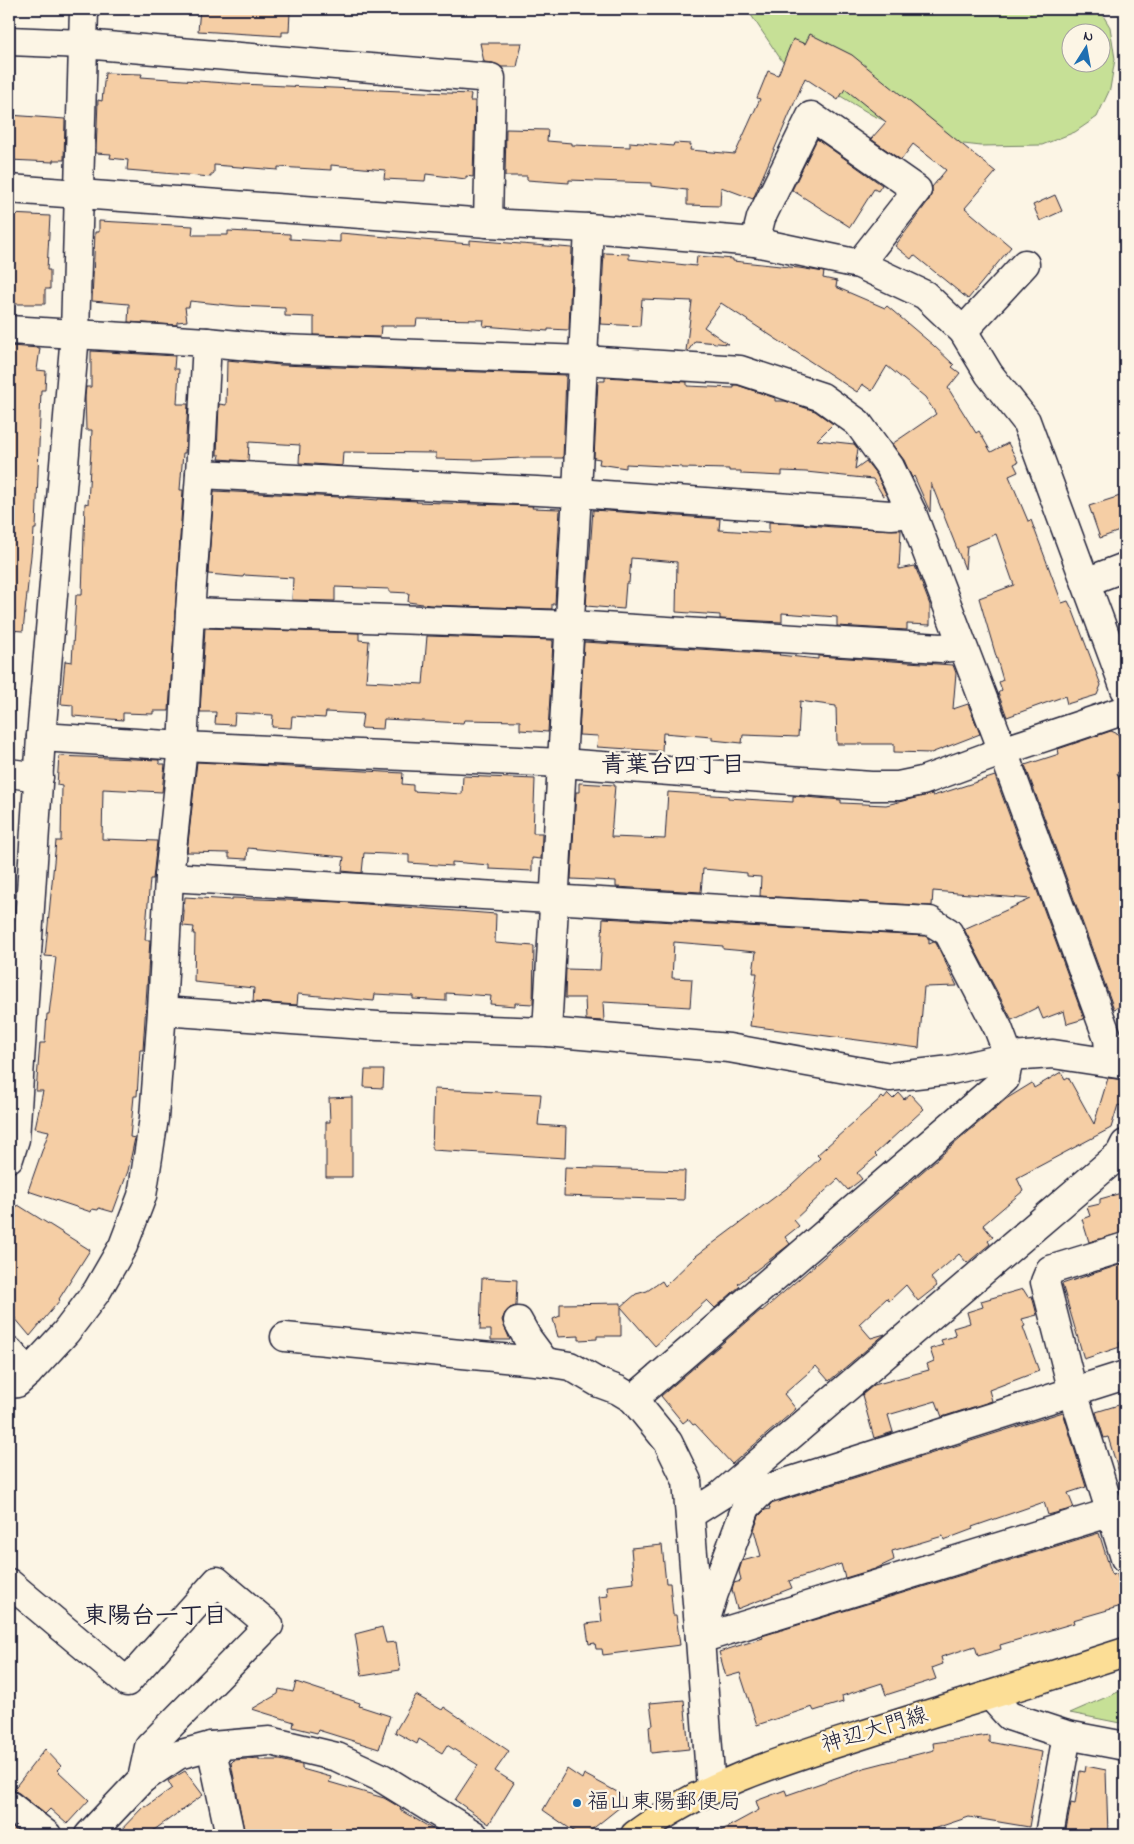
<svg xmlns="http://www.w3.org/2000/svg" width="1134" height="1844" font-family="'Indie Flower','Klee One',sans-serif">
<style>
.green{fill:#c6e096;stroke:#748168;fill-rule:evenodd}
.building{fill:#f5cea5;stroke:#22223b}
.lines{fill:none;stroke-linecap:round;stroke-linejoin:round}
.minor-casing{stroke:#22223b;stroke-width:31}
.major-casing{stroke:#22223b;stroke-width:31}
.minor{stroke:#fcf5e5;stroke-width:28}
.major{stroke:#fcde96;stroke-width:28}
.poi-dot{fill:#1f6fb2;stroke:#fcf5e5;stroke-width:2}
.labels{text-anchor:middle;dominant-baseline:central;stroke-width:5;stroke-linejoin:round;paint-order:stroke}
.street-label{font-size:22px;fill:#22223b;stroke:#fcf5e5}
.poi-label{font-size:22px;fill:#22223b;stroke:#fcf5e5;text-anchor:start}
.neighbourhood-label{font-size:24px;font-weight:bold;fill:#22223b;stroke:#fcf5e5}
</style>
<rect width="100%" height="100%" fill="#fcf5e5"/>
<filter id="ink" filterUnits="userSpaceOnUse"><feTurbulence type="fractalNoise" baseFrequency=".02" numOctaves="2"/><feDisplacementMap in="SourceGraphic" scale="10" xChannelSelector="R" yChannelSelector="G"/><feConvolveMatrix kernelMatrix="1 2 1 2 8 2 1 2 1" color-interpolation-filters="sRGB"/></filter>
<g filter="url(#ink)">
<!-- green -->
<g class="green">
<path d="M747,9H1099L1110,27L1115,59L1110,89L1097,117L1075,132L1042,145L981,146L928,140L872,115L782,61ZM1072,32H1102V62H1072Z"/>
<polygon points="1125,1689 1125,1724 1070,1713"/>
</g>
<!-- building -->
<g class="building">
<polygon points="200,9 284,9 284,12 290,12 289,32 282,32 282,36 198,31"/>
<polygon points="810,34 852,55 996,172 965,208 1011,247 968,299 914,255 911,259 895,246 929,200 932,192 932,187 946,170 913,144 901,160 871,139 886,122 845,89 838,100 805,78 753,199 721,187 720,206 687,205 687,190 651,186 651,183 569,180 569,183 527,180 527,176 505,176 506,129 548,130 547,141 572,143 572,145 630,147 630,142 673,146 674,143 691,144 690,150 735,154 760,99 757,98 768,71 778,75 793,39 805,44"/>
<polygon points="480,43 522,43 517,67 501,67 493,63 484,62"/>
<polygon points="105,73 142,74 141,77 240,84 471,94 470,101 475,101 473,177 466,176 466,179 426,174 425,181 384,179 385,170 331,165 331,170 278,167 278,170 214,165 214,174 211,174 211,177 127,170 128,160 110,158 111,154 96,153 98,100 102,101"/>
<polygon points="9,115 65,119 64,160 53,160 53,162 9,160"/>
<polygon points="817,139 882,185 878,191 874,189 850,227 792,190"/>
<polygon points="1055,195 1062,211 1040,221 1033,205"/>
<polygon points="10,214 50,216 47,270 50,270 50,289 45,289 45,304 12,304 12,291 9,291"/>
<polygon points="99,221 193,226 192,235 228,235 228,231 290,234 290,239 340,242 340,233 470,244 470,240 572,248 569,330 548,329 548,331 483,326 484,320 417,319 416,326 381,326 380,337 314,335 314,317 285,316 285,308 237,306 190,301 189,307 185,307 187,321 177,322 177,325 128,322 129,304 92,301 95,232 99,232"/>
<polygon points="604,253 629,254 629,259 696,266 697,256 733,259 733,261 799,268 824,272 823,278 837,281 836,287 885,308 887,306 933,345 954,365 952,367 960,373 948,388 976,433 979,431 991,452 1008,443 1018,462 1014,464 1018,472 1009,476 1028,521 1031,520 1062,603 1068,601 1073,611 1101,685 1097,695 1067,704 1065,696 1007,717 998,693 1002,690 999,682 1003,680 979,598 1014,585 996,534 967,546 965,569 931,483 930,512 914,476 912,478 904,460 892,444 936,414 925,397 887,366 872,391 862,384 857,392 721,303 704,327 728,344 695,341 688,351 686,351 692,301 642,299 640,326 600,324"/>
<polygon points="9,346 40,348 37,370 46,371 45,390 41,390 36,529 34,529 33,546 32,546 23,631 9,630 10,581 9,581"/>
<polygon points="91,351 175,356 174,369 179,369 177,404 188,404 185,453 183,453 180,490 183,490 169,711 153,711 153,714 123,713 123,720 73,716 73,705 61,704 65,661 72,662 76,595 82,595 85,503 88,504 92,430 86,430 85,396 86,387 91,387"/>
<polygon points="227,360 280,365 566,375 563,458 523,458 475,460 436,459 436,453 343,452 342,466 299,463 300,445 249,442 248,461 219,459 220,455 217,455 219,404 226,405"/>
<polygon points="605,377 687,382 687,386 734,388 734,385 737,385 775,398 775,401 785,401 815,411 833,424 817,440 854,444 858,449 855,469 866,461 877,475 886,494 883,496 873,479 806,472 782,471 782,476 741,474 741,471 729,471 729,469 682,468 682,467 626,464 626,468 599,464 600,459 594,458 598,381 605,381"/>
<polygon points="214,491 339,497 378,500 378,499 417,501 416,502 533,506 532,508 560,509 555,604 552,604 552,609 430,605 408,602 409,593 389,592 389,589 335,587 335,601 292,600 293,578 244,575 243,577 208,574"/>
<polygon points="1120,496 1125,509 1125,529 1100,538 1089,506"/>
<polygon points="593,510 720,519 719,530 769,533 769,522 834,527 901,530 899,569 915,566 930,605 930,625 907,624 907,630 837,626 837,617 782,613 782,622 720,619 720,615 676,612 677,562 631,558 629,583 626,583 624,609 586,606"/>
<polygon points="205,628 359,633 359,640 369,641 366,681 423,684 427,636 552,640 553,642 548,732 520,730 520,721 464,720 463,723 384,719 383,729 361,728 363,714 326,712 325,718 292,716 291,728 272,727 273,715 235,713 234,725 215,724 216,712 200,712"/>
<polygon points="584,642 780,654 779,655 818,659 818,656 953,665 956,673 953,709 968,704 980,734 931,753 894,752 894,744 837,744 836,706 800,701 798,737 743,735 742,743 712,740 712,737 663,733 662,751 597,747 598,736 579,735"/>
<polygon points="1111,731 1118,734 1125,754 1125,770 1117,773 1125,795 1125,1005 1114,1009 1025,765 1059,754 1058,749"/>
<polygon points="59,756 159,760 159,764 165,764 162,792 103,789 102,839 157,841 153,879 150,879 145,940 150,940 143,1050 140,1050 137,1096 134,1096 130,1137 135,1138 128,1171 113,1212 99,1208 98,1210 92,1209 91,1212 28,1191 49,1131 35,1128 43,1091 36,1091 40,1043 45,1043 47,1014 49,1014 56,957 45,956 56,841 61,841 62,786 57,785"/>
<polygon points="197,762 403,773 402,784 413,785 413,791 462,794 463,776 535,779 533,833 542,833 541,859 532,858 532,871 489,869 489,865 452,862 452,866 409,863 409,855 364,853 362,873 342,871 344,857 248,848 247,859 229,858 229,853 187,852"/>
<polygon points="995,776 1084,1019 1067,1024 1064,1011 1043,1019 1038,1007 1012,1020 964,929 1031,899 933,891 932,906 760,896 761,877 747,876 747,873 703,869 701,892 616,887 616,881 571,879 576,792 579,792 579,783 615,785 611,837 665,839 668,792 728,796 728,798 793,802 793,796 841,800 841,803 886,805 932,794 933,796"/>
<polygon points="185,897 232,900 232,898 339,902 496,914 495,943 534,946 533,1004 515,1003 515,1006 490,1004 491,996 446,993 446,1001 413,999 413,996 375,994 374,1001 298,994 297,1005 253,1002 254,988 194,982 195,934 193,934 194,927 183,926"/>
<polygon points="603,918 925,936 929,939 929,944 934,942 936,943 957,986 924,987 919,1048 750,1026 757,973 753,973 756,952 723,949 723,946 674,942 672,978 692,979 690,1007 603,1002 604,1021 586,1020 585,998 565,998 566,969 600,970"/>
<polygon points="365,1070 384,1070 383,1088 364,1087"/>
<polygon points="1061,1072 1065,1079 1068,1077 1094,1124 1108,1078 1125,1080 1125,1107 1118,1105 1111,1128 1017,1178 1023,1191 983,1225 993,1237 988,1241 990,1244 967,1263 959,1254 931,1278 937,1286 918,1301 906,1285 889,1301 887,1298 859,1324 871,1338 885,1334 829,1381 816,1366 784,1394 796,1409 732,1464 695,1424 693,1425 688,1419 683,1423 661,1396 761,1310 762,1311 1006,1099 1032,1083 1034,1088"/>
<polygon points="434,1089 541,1094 538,1125 566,1127 565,1158 432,1150"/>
<polygon points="899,1093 904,1099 910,1094 924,1109 875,1154 877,1156 857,1173 862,1179 848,1190 838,1179 794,1220 799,1226 785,1237 790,1244 738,1284 740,1286 715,1308 707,1300 655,1346 621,1307 636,1294 647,1291 662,1281 665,1286 696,1256 791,1185 820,1158 817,1155 882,1097 884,1099 888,1094 893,1099"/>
<polygon points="352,1097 352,1177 326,1177 326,1122 330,1122 329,1098"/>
<polygon points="565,1167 685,1171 684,1200 564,1196"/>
<polygon points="1125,1192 1125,1232 1089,1242 1082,1219 1090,1216 1087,1207 1100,1204 1100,1199"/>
<polygon points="18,1205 90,1250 59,1299 60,1300 30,1336 9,1311 9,1219"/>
<polygon points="1125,1263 1125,1341 1119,1343 1120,1347 1084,1359 1062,1284"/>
<polygon points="482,1278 517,1280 516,1306 510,1308 505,1313 502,1320 510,1340 491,1340 491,1330 480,1330"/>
<polygon points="1023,1289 1028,1297 1032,1296 1037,1315 1022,1319 1025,1326 1023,1327 1039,1371 989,1390 992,1401 942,1417 936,1401 888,1415 893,1432 874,1438 862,1395 874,1385 929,1370 927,1364 934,1361 930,1349 943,1345 941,1340 956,1336 953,1328 970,1323 967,1312 983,1307 981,1301"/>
<polygon points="621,1303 621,1336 597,1336 597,1339 579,1340 579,1336 558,1337 553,1319 560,1316 560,1304"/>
<polygon points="1125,1403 1125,1478 1121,1479 1108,1437 1104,1438 1096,1412"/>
<polygon points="1063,1412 1086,1487 1068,1493 1074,1508 1048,1515 1044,1502 972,1527 973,1529 944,1540 943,1536 892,1551 894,1560 875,1569 845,1578 841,1564 789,1581 792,1588 737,1609 732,1590 734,1583 741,1581 739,1571 742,1561 761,1556 754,1530 759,1516 765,1510 770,1509 769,1506 771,1504"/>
<polygon points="1099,1533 1112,1575 1117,1574 1125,1600 1125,1605 1073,1620 1074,1623 1000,1645 1001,1649 978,1656 975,1646 941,1657 943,1664 932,1668 936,1679 886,1695 882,1683 842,1696 843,1702 814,1711 812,1707 757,1725 740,1673 726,1677 719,1652 763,1638 762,1636"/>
<polygon points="662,1545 666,1583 670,1583 673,1615 676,1615 680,1645 603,1655 602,1649 596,1649 595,1643 589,1644 586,1624 602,1622 599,1597 608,1596 607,1586 634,1583 631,1548"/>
<polygon points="382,1627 386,1643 396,1642 400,1670 362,1676 355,1634"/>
<polygon points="296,1682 360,1703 359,1706 390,1716 379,1749 318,1730 317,1733 293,1727 294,1722 252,1709 278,1694 279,1689 293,1692"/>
<polygon points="416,1695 442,1710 444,1707 509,1751 495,1771 514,1783 489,1824 455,1800 478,1765 447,1745 442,1753 419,1739 417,1744 395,1732"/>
<polygon points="684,1700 689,1749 651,1753 649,1726 653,1725 650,1703"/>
<polygon points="989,1735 989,1742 1042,1752 1029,1827 969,1817 915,1835 713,1835 759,1810 756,1801 785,1790 787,1795 864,1768 934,1750 933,1743"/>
<polygon points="45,1749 61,1766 57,1770 89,1800 67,1824 50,1809 45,1814 19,1793 13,1790"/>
<polygon points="259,1758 259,1760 280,1760 302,1765 302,1769 331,1777 329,1782 384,1798 401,1808 400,1810 443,1835 245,1835 231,1763 234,1760"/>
<polygon points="1086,1766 1106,1770 1108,1835 1065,1835 1071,1803 1075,1804 1080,1771 1085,1772"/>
<polygon points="567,1769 582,1779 584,1774 619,1793 625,1803 585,1835 579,1835 543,1810"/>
<polygon points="185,1771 203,1795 147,1835 116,1835 144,1806 146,1807 172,1788 168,1781"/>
<polygon points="9,1825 22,1835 9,1835"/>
</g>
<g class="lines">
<!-- minor casing -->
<g class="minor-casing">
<g id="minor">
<polyline points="9,41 83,44 491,78 488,223"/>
<polyline points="9,189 488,223 589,228 755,242 859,264 925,295 963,331 989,374 1026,421 1125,689"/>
<polyline points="755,242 761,218 811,116 917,190 859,264"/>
<polyline points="9,330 207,342 281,349 584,360 740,370 822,397 858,423 890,467 912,513 1003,751 1108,1039 1110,1061"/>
<polyline points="963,331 1025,264"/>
<polyline points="200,474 577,493 891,515 912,513"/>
<polyline points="1086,582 1125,567"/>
<polyline points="190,612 570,625 941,648 962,646"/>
<polyline points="41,737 183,746 562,763 871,786 898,786 922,781 1003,751 1125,710"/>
<polyline points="9,773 39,777"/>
<polyline points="169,877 930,921 948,932 998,1028 1009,1057 1005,1079 633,1399"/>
<polyline points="162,1011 378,1026 547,1032 729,1048 890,1077 951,1070 1009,1057 1053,1054 1125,1065"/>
<polyline points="547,1032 577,493 589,228"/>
<polyline points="9,1158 15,1139 41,737 75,334 84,9"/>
<polyline points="1125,1247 1050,1270 1045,1282 1073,1392 1125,1558"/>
<polyline points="518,1321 528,1339 545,1362"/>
<polyline points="285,1337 545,1362 570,1366 599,1383 618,1390 633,1399 668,1442 687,1481 700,1639 1125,1508"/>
<polyline points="9,1351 28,1373"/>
<polyline points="9,1384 17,1383 28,1373 66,1332 97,1291 123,1246 142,1196 154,1118 162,1011 169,877 183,746 190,612 200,474 207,342"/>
<polyline points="691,1514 721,1495 1120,1154 1125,1144"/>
<polyline points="9,1583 127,1682 217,1581 269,1625 149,1747 142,1779 89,1835"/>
<polyline points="991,1696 1009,1716 1067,1735 1125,1746"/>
<polyline points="211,1746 230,1835"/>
<polyline points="142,1779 178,1755 211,1746 270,1741 337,1757 382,1778 474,1835"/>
<polyline points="711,1789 700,1639 714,1593 746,1507 763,1490 1125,1375"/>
<polyline points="9,1805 47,1835"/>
<polyline points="1049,1835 1067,1735"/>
</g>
</g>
<!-- major casing -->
<g class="major-casing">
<path id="major" d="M635,1835C708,1780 797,1756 884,1728C964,1703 1045,1678 1125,1652"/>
</g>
<!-- minor -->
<use href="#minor" class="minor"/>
<!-- major -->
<use href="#major" class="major"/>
</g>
</g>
<!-- markers -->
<circle class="poi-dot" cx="577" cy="1803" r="5"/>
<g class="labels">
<!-- street labels -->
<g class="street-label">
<text transform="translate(875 1731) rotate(-17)">神辺大門線</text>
</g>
<!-- poi labels -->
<g class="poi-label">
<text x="587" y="1803">福山東陽郵便局</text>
</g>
<!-- neighbourhood labels -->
<g class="neighbourhood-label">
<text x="673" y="766">青葉台四丁目</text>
<text x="155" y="1617">東陽台一丁目</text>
</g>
</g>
<!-- margin -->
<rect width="1134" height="1844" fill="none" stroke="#fcf5e5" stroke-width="30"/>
<rect x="15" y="15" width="1104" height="1814" fill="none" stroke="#22223b" stroke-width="2" filter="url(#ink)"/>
<!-- north arrow -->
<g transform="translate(1086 48) rotate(11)"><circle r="24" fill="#fcf5e5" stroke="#a5a1a1"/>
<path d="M0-4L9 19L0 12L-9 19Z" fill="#1f6fb2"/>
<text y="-8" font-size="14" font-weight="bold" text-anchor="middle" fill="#22223b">N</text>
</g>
</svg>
